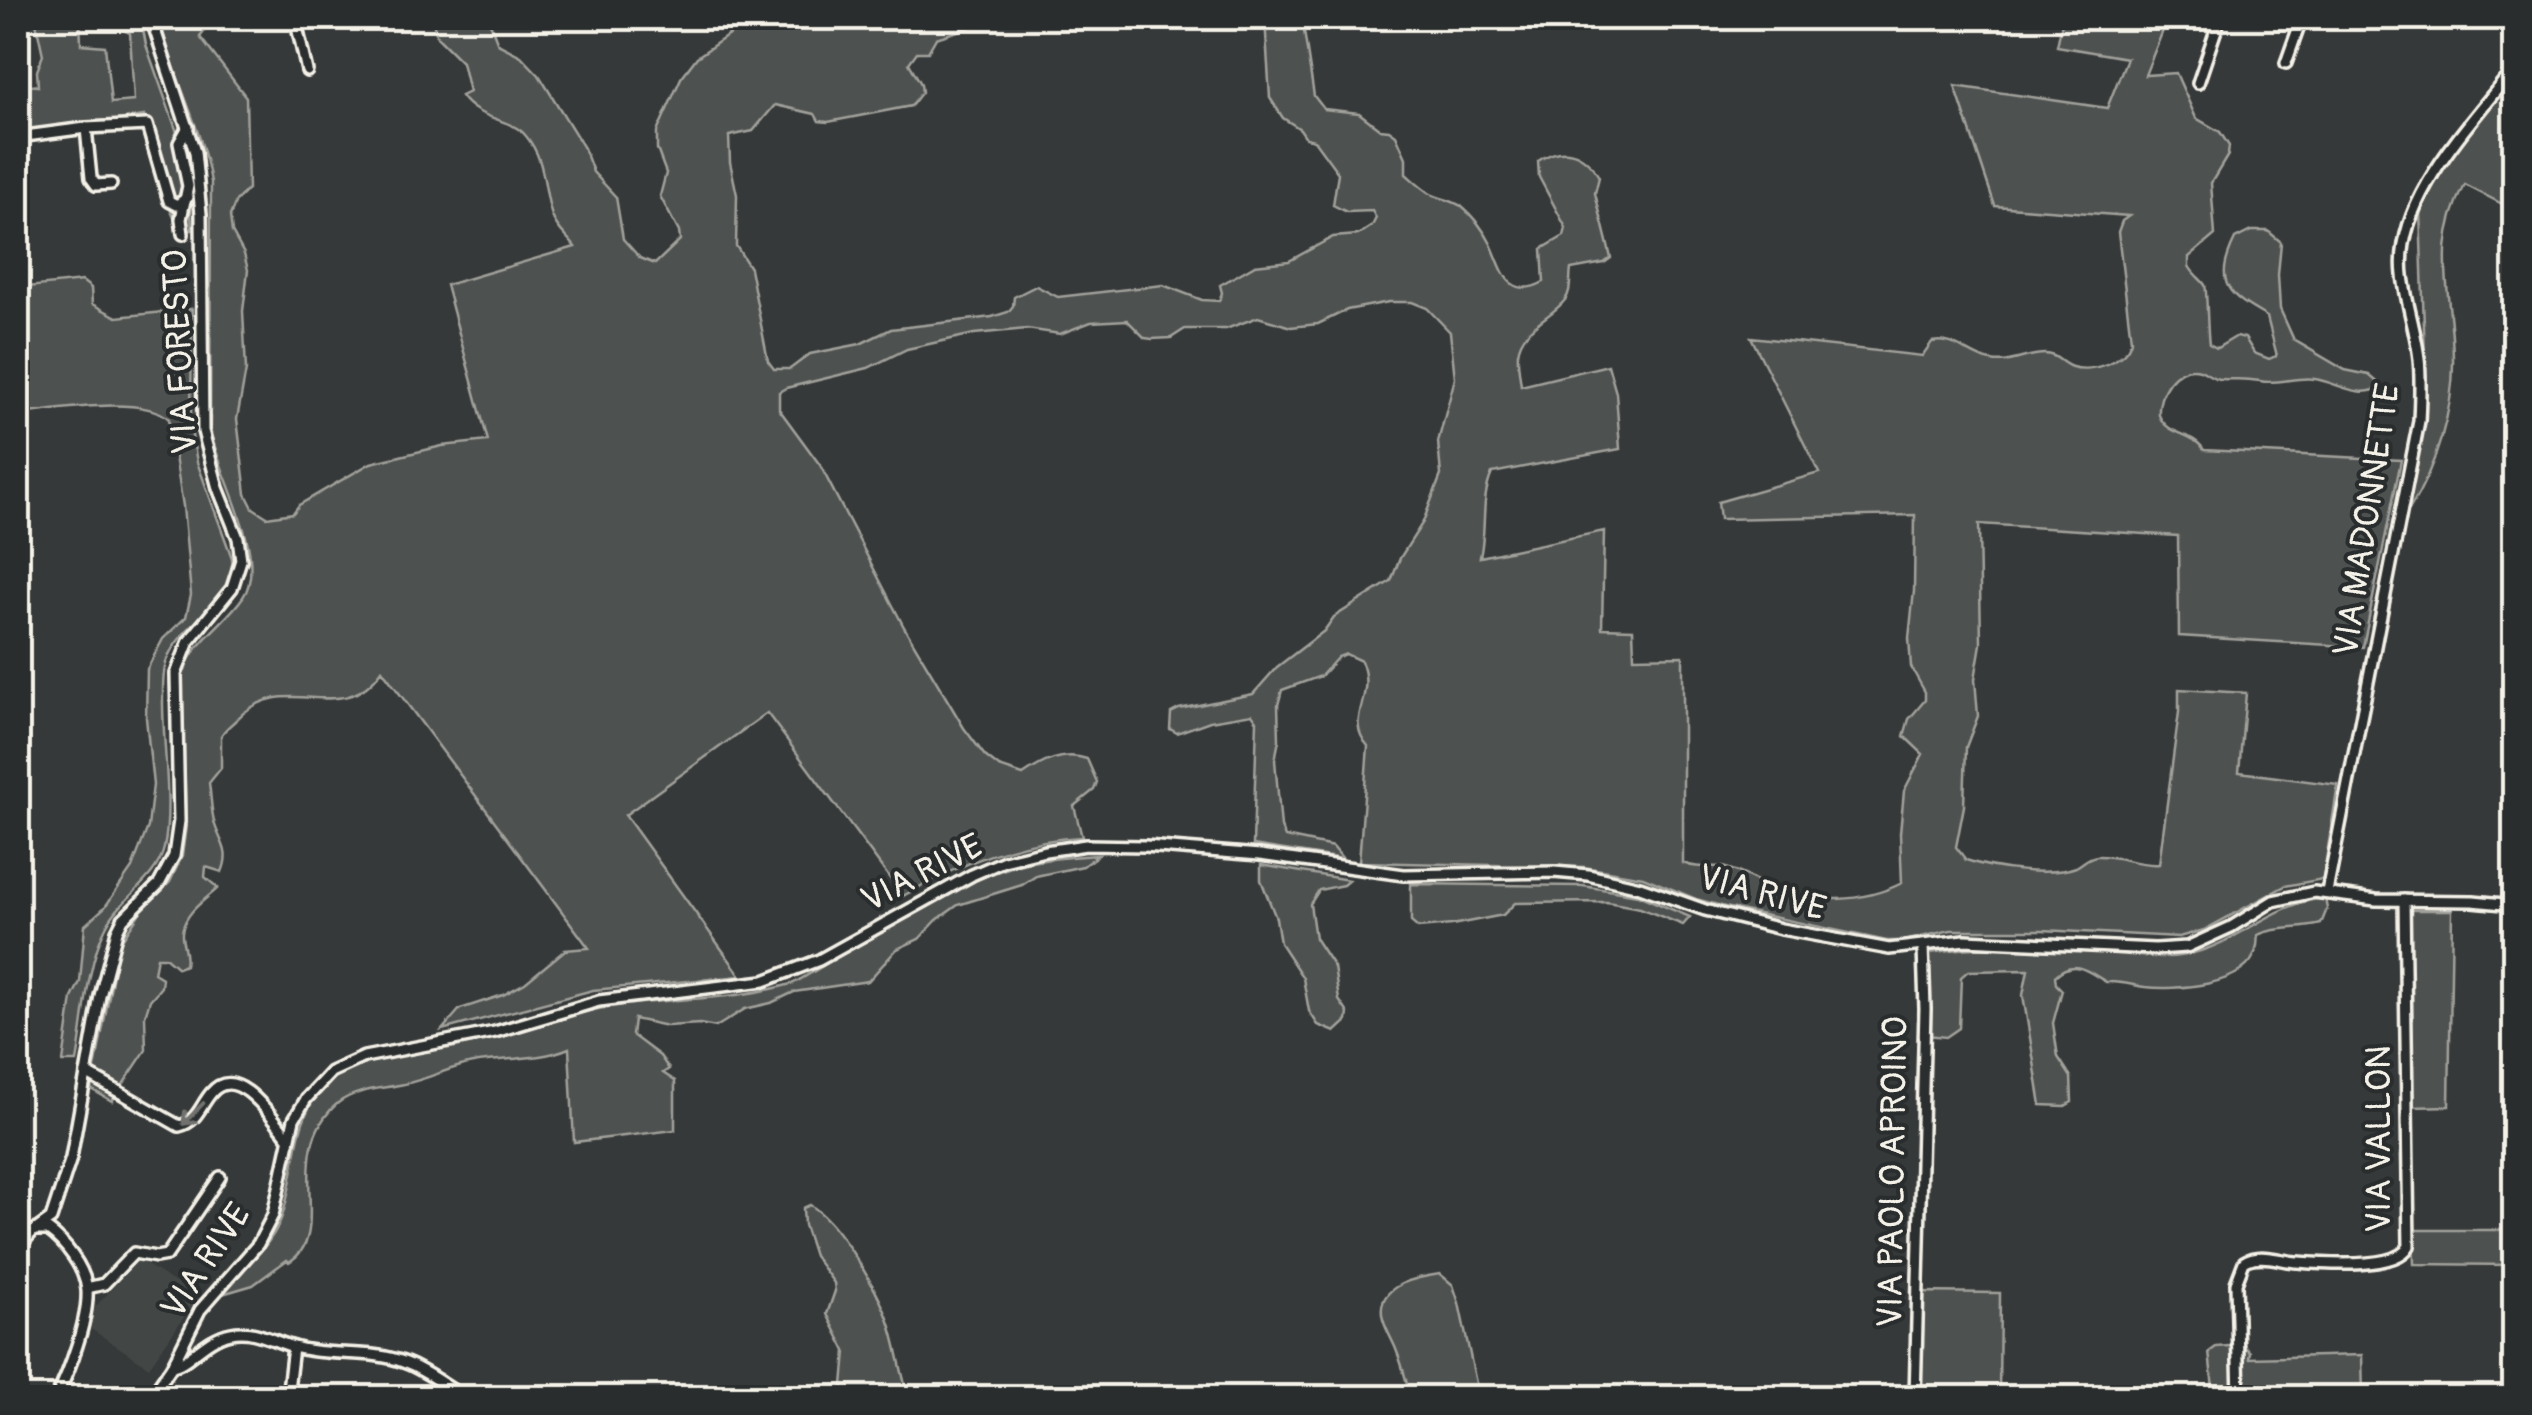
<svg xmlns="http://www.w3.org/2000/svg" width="2532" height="1415" font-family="Pangolin,sans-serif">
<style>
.built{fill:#434645}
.green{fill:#4e514f;stroke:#a1a19c;stroke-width:2.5}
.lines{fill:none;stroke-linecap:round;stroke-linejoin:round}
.street-casing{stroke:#f4f1e8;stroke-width:16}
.street{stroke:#2a2d2e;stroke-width:9}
.oneway{stroke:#71726f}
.labels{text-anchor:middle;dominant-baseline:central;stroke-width:8;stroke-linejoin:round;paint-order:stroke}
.street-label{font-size:35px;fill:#f4f1e8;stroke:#2a2d2e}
</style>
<rect width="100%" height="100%" fill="#363939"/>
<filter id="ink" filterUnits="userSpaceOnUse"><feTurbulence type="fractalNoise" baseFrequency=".01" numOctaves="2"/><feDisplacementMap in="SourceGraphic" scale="20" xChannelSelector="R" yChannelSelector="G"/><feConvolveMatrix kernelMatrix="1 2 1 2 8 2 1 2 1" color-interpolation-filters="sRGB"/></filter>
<g filter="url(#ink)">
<!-- built -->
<polygon class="built" points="139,1260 198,1297 149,1367 91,1329 95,1307"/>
<!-- green -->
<g class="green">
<path d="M35,18H80L81,44L105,46L111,103L134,101L130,33L117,27L118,18H141L146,45L188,163L192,230L180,231C163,194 148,157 144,116L18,135V84L38,86L37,71L43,55Z"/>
<path d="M160,18H215L200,37L246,97L248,189L236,201L230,216L232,232L244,254L248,270L243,311L246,370L237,419L246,494L253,508L267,517L293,513L299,505L371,463L442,446L488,441L446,285L575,247C568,237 557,230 552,216C543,188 546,160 526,136C512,118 478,121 461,96L469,92L462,62L437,37L432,18H488L498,44L521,56L539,75L584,148L593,172L616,197L623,239L640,258L655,264L680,240L679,232L660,196L666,173L657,149V132L681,78L697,57L733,32L783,25L793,18H998L936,38L928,52H917L909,63L921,84L922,92L911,106L828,122L819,121L815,114L775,105L753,131L729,136L730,162L737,195L736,246L750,268L768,361L774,369H790L810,354L860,344L891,329L992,317L1008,312L1013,306L1014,297L1036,286L1058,297L1163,285L1202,300L1219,301L1222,293L1220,285L1255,265L1289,261L1333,237L1358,235L1372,226L1376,218L1372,211L1347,212L1333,205L1338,173L1314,140L1306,138L1300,129L1283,118L1270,98L1265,18H1302L1314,96L1324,109L1359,113L1380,129L1389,130L1396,135L1406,158V174C1414,181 1422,189 1431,194C1441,199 1452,200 1461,206C1473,216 1484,230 1491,244C1503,270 1507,301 1544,282L1542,249L1564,236L1566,228L1539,177L1538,161C1563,144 1584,151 1599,177L1595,193L1611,258L1604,263L1571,269C1569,280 1572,290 1565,300C1550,319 1522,326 1518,353C1517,363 1520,376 1521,386L1608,365L1616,393L1620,449L1492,473C1480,500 1487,528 1480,557L1604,531L1602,628L1633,629L1634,657L1683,656V863C1697,869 1708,866 1722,867C1738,870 1756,881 1772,888C1814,904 1862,903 1902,883L1900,833L1904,791L1923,754L1904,736L1909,719L1925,700V692L1911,667L1909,638L1914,591L1915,515L1720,519L1718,502L1819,473L1751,337L1922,356L1932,342C1956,337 1969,357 1991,361C2011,365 2025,354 2045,354C2057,354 2062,364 2072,367C2092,373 2127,361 2131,340L2118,232L2122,221L2129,216L1995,206L1955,86L2107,108L2127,58L2057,46L2063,18H2168L2145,75L2176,73L2196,118L2220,132L2229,146L2228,155L2211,183L2215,235L2189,257V266C2193,274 2201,279 2205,285C2207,289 2207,332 2209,344L2217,348L2237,336L2245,338L2254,353L2269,359L2277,356L2267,317C2228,295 2213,284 2235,239L2251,231H2268L2281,242L2278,275L2280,309L2294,340L2345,370L2369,375L2382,386C2361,401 2336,382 2315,379C2297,376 2277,385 2260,381C2241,378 2238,380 2221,379C2212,379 2208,373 2200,370C2175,363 2157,394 2159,415C2167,436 2192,431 2204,450L2401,460L2363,647L2179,636L2178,536L1979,524L1981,644L1975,679L1978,716L1966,747L1964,806L1956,847L1966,860C1992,869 2050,877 2076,867C2084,863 2087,857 2097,856C2118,855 2138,866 2159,864L2179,712V689L2246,693L2239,772L2338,785L2323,879L2285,886L2204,930L2179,937L2042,930H1951L1904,941H1887L1725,907L1696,899L1643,877L1584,867L1359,862L1368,746C1343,718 1377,698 1361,661L1346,654L1338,657L1321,676L1282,690L1278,705L1279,740L1275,760L1281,827L1285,837L1333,847L1343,859L1253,845L1257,721L1252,714L1210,721L1177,733L1170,729L1171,713L1179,709L1253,694L1277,667L1324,631L1334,617L1391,581L1400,558L1423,522L1441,475L1438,442L1455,378L1450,332L1427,308L1412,302H1389L1347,310L1318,324L1291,327L1258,317L1226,329H1185L1171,338L1152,339L1145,338L1127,320L1091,322L1060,334L1027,329L974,334L907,349L868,368L786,388L779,392V409L820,465L904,627L964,728L985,756L999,767L1023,775C1042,762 1063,751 1087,759L1097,782L1094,790L1074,806L1082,837C1017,840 959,864 903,896L767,713L625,815L741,976L593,990L442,1030L460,1009L503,995L525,983L565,950L589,948L382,670C341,730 287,668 237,719C231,725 225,728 221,736V768L209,783C211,796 211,812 215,825C221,844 231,851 222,872L206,867L205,877L218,888C204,901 185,912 182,932C181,943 188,953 185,965L178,968L165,957H157L154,973L162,978L161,987L150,1000L145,1016L146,1050L112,1101L91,1089L119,944L141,911L170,882L182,856L186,826L182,676C192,642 224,625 243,597C270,557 217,473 210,428L211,182C201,125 171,74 160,18Z"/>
<path d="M2514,73V210L2465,185C2431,249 2452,290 2453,358C2454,409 2436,467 2409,510L2426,387L2420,210L2454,150Z"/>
<path d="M82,281L91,288L92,304L117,317L192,309L191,430L197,462L232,558C236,600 184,621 168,657C163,669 163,683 163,695C162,742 173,804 164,848C157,880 120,898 106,927C87,963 84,1021 77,1062H63L72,998L80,982L85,925L105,907L132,868L148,827L153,785L146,718L147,669L163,639L186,617L191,595L183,506L169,419C143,394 53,411 18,414V288Z"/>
<path d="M1098,855L1083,866L1036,876L1022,885L958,905L937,920L919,939L897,949L868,981L794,992L771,1003L745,1009L716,1027L700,1024L667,1026L634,1019L632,1035L660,1056L669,1069L663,1073L675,1081V1130L574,1142L569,1048C541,1060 508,1058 478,1062C452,1066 429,1079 404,1084C382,1089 356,1089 338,1103C279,1153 337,1234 289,1262L287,1260L253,1285L219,1295C239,1273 270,1248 281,1219C298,1175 290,1118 327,1083C357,1055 412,1055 450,1048C500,1039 548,1019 598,1009C663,996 730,1003 794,983C860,945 926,896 999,871C1030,860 1065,857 1098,855Z"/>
<polygon points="1261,865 1349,880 1343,885 1319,890 1310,904 1315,938 1334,967 1339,1000 1348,1013 1347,1021 1335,1032 1318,1025 1309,1011 1303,978 1280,943 1276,918 1261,880"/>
<polygon points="1411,884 1583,886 1638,895 1690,917 1683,925 1640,908 1607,902 1515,903 1503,915 1452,925 1418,928 1411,922"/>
<path d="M2325,898L2327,909L2321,924C2300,930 2276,926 2258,935C2257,940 2258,945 2256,950C2247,987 2174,990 2145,987C2131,985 2120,981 2106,982C2088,971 2074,958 2055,976L2056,984L2062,990L2053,1023L2058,1057L2071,1077L2072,1102L2065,1106L2041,1105L2023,995L2028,970L1968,971L1961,977L1959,1028L1946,1037L1927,1035L1925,954C1984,942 2049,948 2108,953C2133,955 2160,960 2185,955C2236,946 2271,903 2325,898Z"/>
<polygon points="2410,910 2452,910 2449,1106 2412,1107"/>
<path d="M810,1205C838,1221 878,1291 889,1321C898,1346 900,1373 909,1397H842L846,1351L827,1314L835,1291L834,1283L814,1256L804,1225L803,1208Z"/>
<polygon points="2413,1230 2514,1230 2514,1265 2414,1264"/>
<path d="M1440,1274L1453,1285L1459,1303L1479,1397H1411C1406,1382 1403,1366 1397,1352C1393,1340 1384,1328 1382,1315C1378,1284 1418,1277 1440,1274Z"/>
<polygon points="1919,1292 2000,1293 1999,1397 1916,1398"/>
<polygon points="2243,1345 2250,1352 2249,1358 2362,1355 2363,1397 2214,1397 2209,1352 2216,1347"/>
</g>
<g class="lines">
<!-- street casing -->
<g class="street-casing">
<g id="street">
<polyline points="295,18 307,71"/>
<polyline points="2286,63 2302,18"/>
<polyline points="2198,83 2220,18"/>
<polyline points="86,128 91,178 96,185 111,184"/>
<polyline points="18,137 86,128 147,125 169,201 177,205 188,197"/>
<polyline points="183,234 181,219 188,186 179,143 188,127"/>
<path d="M2327,892L2419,421C2420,401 2421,379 2419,359C2416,331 2406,303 2403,275C2394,200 2472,123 2514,68"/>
<path d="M86,1073L179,1126C197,1122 200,1106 211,1093C237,1061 274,1120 289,1138"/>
<polyline points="37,1229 51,1219 71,1158 100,996 117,931 123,919 159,884 174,856 179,821 176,674 189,641 232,588 241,560 238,538 218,488 203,431 201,214 195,152 151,18"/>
<path d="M18,1248L34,1230H48C65,1242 85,1268 87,1290C89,1319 69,1372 56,1398"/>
<polyline points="87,1288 104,1284 134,1253 156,1257 167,1255 220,1177"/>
<path d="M172,1366C188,1364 205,1338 231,1333C255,1328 275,1343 298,1348C334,1357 371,1349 406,1363C427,1371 446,1387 466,1398"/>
<polyline points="18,1393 19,1398"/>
<polyline points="150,1398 172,1366 200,1310 258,1244 273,1215 294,1119 306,1099 331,1072 364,1057 495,1032 599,1001 764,981 819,960 972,875 1004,861 1045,851 1086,845 1145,846 1260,855 1404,875 1554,872 1588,875 1640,887 1705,910 1781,929 1889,949 1965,940 2155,949 2187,947 2231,927 2273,901 2314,892 2376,900 2473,901 2514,905"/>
<polyline points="287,1398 293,1347"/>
<polyline points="1915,1398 1925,1009 1923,947"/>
<path d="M2239,1398L2236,1283L2244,1262C2259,1252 2280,1261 2297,1262C2323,1264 2397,1270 2409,1246L2404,900"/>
</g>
</g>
<!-- street -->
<use href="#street" class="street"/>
</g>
<!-- one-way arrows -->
<defs><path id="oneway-shaft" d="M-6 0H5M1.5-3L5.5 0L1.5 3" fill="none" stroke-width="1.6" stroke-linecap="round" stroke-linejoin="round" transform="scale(2.5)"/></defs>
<use class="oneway" href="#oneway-shaft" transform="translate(193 1114) rotate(134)"/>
</g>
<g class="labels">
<!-- street labels -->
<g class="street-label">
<text transform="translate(180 352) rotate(-93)">VIA FORESTO</text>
<text transform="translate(2367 520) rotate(-81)">VIA MADONNETTE</text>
<text transform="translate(922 873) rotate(-27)">VIA RIVE</text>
<text transform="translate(1762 893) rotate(15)">VIA RIVE</text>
<text transform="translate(2379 1139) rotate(-90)">VIA VALLON</text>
<text transform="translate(1893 1172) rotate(-89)">VIA PAOLO APROINO</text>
<text transform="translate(206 1261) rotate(-56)">VIA RIVE</text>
</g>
</g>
<!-- margin -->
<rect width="2532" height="1415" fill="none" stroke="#2a2d2e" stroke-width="60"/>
<rect x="30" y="30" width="2472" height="1355" fill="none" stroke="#f4f1e8" stroke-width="4" filter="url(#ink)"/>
</svg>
